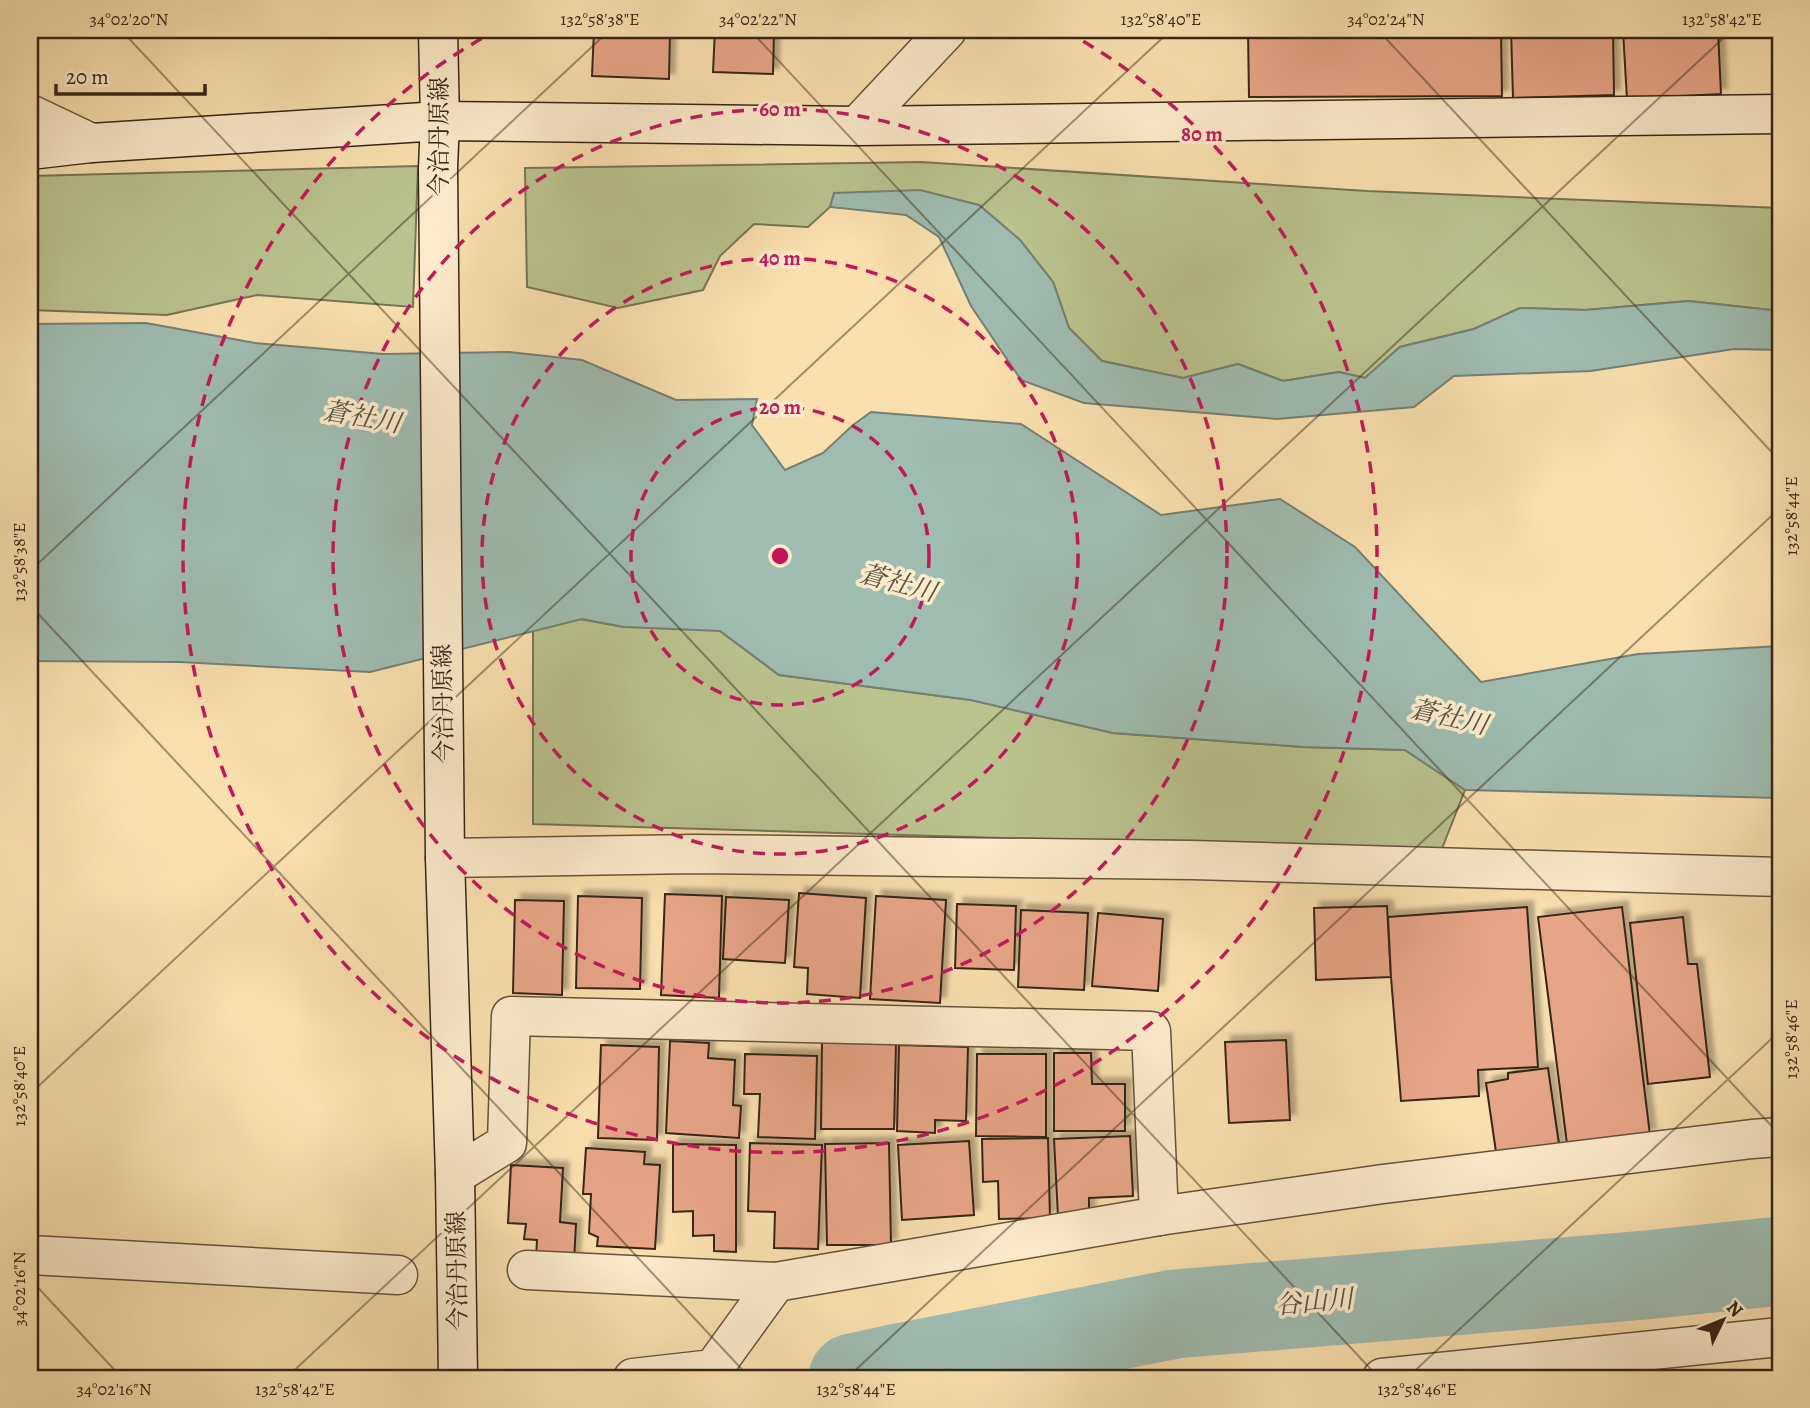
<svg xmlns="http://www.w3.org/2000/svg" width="1810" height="1408" font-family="Alegreya,'Noto Serif JP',serif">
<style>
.green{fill:#bac38e;stroke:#787452;stroke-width:2}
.water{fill:#9fbcb1;stroke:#758073;stroke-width:2}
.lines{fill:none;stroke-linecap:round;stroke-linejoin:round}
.river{stroke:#9fbcb1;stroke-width:89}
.building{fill:#e7a587;stroke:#352616;stroke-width:2;filter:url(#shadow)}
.street-casing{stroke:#66543c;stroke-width:41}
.secondary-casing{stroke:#352616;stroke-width:41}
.street{stroke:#fcebcb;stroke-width:38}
.secondary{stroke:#fcebcb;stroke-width:38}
.ticks{fill:none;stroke:#352616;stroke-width:2;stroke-opacity:0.45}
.ring{fill:none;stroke:#c2185b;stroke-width:3.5;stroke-dasharray:12 9}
.labels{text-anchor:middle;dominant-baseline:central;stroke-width:7;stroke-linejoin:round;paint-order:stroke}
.street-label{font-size:24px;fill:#352616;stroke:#fcebcb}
.water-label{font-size:26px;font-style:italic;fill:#555344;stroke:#fcebcb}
.centre{fill:#c2185b;stroke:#fcebcb;stroke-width:3.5}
.ring-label{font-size:21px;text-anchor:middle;font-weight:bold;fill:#c2185b;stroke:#fcebcb;stroke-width:7;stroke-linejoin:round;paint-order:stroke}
.neatline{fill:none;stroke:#352616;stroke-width:2.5}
.ticks-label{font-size:18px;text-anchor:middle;fill:#352616}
</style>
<defs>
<filter id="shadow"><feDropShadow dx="6" dy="-6" stdDeviation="2" flood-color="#0004"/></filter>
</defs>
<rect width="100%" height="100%" fill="#fae0af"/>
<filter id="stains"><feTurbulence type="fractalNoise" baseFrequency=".00286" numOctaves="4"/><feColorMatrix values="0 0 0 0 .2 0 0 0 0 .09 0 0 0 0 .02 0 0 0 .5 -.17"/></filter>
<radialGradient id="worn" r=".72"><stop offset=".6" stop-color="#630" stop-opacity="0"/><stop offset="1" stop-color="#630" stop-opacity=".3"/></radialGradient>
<!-- green -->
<g class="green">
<polygon points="922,162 1367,191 1780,208 1780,311 1689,301 1585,310 1520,308 1474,329 1400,347 1365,378 1339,372 1283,381 1238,364 1183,378 1102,361 1069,328 1053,282 1020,240 979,205 835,193 830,207 808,227 754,224 720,256 703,290 618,308 527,287 525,168"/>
<polygon points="418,166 413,307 257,295 167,315 30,310 30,176"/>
<polygon points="692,610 779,675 971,700 1113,733 1303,747 1405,750 1465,790 1441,851 533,824 533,631 546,613 624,627"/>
</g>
<!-- water -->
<g class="water">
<polygon points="920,190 979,205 1020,240 1053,282 1069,328 1102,361 1183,378 1238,364 1283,381 1339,372 1365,378 1400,347 1474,329 1520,308 1585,310 1689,301 1780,311 1780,350 1734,349 1591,371 1454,376 1414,407 1277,419 1084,403 1021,380 971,306 939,237 906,215 830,207 834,193"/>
<polygon points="146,323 255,343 383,354 509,352 582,360 676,400 757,399 752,425 785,470 823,453 853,425 871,412 1021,424 1161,515 1280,499 1355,547 1481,682 1638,654 1780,646 1780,798 1465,790 1405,750 1303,747 1113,733 971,700 779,675 720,631 624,627 582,619 370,672 180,662 30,661 30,324"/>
</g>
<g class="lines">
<!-- river -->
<polyline class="river" points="853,1378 899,1368 1175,1314 1646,1275 1780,1261"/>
</g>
<!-- building -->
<g class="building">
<polygon points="594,30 670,30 669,79 592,76"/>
<polygon points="715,30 774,30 773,74 713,72"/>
<polygon points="787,30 855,30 855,38 787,35"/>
<polygon points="1248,30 1501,30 1502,96 1249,97"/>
<polygon points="1511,30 1613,30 1614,95 1513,98"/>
<polygon points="1646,30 1718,30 1721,94 1627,99 1623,31"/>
<polygon points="799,893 866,898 860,998 807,994 808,968 794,967"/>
<polygon points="665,894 722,896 719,998 661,995"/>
<polygon points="578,896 642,898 640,989 576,988"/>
<polygon points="876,896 946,900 940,1003 870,999"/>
<polygon points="726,897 789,900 785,963 723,959"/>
<polygon points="515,900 564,901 562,995 513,993"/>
<polygon points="957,904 1016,906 1014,970 955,968"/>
<polygon points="1387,906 1391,977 1316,980 1314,908"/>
<polygon points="1527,907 1538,1067 1478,1070 1479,1096 1401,1101 1391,977 1388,917"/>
<polygon points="1622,907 1650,1135 1567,1144 1538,917"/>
<polygon points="1021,910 1088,913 1084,990 1018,987"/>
<polygon points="1098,913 1163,919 1158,991 1092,986"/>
<polygon points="1683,917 1688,964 1697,964 1710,1077 1648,1084 1630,923"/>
<polygon points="1286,1040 1290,1120 1229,1123 1225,1042"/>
<polygon points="670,1041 709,1043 708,1058 735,1060 733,1105 741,1106 739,1138 666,1133"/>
<polygon points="822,1041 896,1042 894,1129 821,1129"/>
<polygon points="601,1045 659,1047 657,1140 598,1138"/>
<polygon points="899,1045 968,1047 966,1121 935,1120 935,1133 897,1131"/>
<polygon points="1054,1053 1091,1053 1092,1084 1125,1084 1125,1131 1054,1131"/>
<polygon points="745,1054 817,1056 815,1139 758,1137 760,1094 744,1094"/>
<polygon points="977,1054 1046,1054 1046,1137 976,1136"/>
<polygon points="1548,1068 1560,1151 1497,1159 1486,1083 1508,1079 1508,1073"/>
<polygon points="1130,1136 1133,1196 1089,1198 1089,1215 1058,1217 1054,1139"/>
<polygon points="1048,1138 1050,1218 999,1219 998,1181 983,1182 982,1139"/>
<polygon points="969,1141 974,1215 902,1220 898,1145"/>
<polygon points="750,1143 822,1145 818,1249 774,1248 775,1212 748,1211"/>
<polygon points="889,1143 891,1245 827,1245 825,1144"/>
<polygon points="673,1144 736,1145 736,1252 714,1251 714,1235 693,1236 693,1211 673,1212"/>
<polygon points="586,1148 645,1152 644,1164 660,1165 655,1249 597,1246 598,1237 589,1233 591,1194 583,1194"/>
<polygon points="511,1165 563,1168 560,1222 576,1224 574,1261 536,1259 537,1240 524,1239 526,1224 508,1223"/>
</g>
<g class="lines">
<!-- street casing -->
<g class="street-casing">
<g id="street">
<polyline points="30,114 91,143"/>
<polyline points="857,126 947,30"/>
<polyline points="445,858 695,854 1192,860 1780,877"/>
<polyline points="455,1175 507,1143 511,1016 1151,1031 1159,1216 776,1282 527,1270"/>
<polyline points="1159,1216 1383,1184 1752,1139 1780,1137"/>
<polyline points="30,1255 398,1275"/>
<polyline points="633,1378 713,1369 776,1282"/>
<polyline points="1382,1378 1780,1337"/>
</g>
</g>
<!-- secondary casing -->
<g class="secondary-casing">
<g id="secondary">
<polyline points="438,30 440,121 438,168 445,858 455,1175 458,1378"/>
<polyline points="30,150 91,143 440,121 857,126 1780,114"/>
</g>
</g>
<!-- street -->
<use href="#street" class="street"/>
<!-- secondary -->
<use href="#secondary" class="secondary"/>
</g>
<!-- ticks -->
<path class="ticks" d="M121,30L1379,1378M750,30L1780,1135M1378,30L1780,461M30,47L49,30M30,571L610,30M30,605L750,1378M30,1094L1171,30M30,1279L122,1378M286,1378L1732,30M847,1378L1780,508M1407,1378L1780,1031"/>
<!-- distance rings -->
<g class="ring">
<circle cx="780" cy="556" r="149"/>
<circle cx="780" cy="556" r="298"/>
<circle cx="780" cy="556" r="447"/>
<path d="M1065 31A597 597 0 1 1 495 31"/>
</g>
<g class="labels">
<!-- street labels -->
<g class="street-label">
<text transform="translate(439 137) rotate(-90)">今治丹原線</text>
<text transform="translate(443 704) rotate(-91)">今治丹原線</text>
<text transform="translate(457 1271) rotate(-91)">今治丹原線</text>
</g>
<!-- water labels -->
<g class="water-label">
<text transform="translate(362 417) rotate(10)">蒼社川</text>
<text transform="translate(898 583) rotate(15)">蒼社川</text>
<text transform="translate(1449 717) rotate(13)">蒼社川</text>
<text transform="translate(1314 1302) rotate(-5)">谷山川</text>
</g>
</g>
<circle cx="780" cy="556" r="10" class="centre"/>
<g class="ring-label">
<text x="780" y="116">60 m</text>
<text x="1202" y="141">80 m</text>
<text x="780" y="265">40 m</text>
<text x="780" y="414">20 m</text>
</g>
<!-- margin -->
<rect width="1810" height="1408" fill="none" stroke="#fae0af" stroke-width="77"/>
<!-- north arrow -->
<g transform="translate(1723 1320) rotate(47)" stroke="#fcebcb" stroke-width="5" paint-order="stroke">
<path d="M0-5L12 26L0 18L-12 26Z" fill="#352616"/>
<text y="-10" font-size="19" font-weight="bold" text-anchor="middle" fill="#352616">N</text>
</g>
<!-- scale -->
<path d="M56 84v10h149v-10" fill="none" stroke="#352616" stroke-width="3.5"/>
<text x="66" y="84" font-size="21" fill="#352616" stroke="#fcebcb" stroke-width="5" paint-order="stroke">20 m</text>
<rect x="38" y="38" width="1734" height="1332" class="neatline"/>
<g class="ticks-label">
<text x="129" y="25">34°02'20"N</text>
<text x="600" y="25">132°58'38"E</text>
<text x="758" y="25">34°02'22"N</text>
<text x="1161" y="25">132°58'40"E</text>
<text x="1386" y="25">34°02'24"N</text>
<text x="1722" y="25">132°58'42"E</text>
<text transform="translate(1791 516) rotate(-90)" y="6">132°58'44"E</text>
<text transform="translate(19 562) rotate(-90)" y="6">132°58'38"E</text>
<text transform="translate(1791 1039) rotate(-90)" y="6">132°58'46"E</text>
<text transform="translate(19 1086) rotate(-90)" y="6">132°58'40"E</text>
<text transform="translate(19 1289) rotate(-90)" y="6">34°02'16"N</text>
<text x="114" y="1395">34°02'16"N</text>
<text x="295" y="1395">132°58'42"E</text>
<text x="856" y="1395">132°58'44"E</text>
<text x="1417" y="1395">132°58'46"E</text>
</g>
<rect width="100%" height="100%" filter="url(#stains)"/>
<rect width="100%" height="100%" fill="url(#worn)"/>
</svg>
